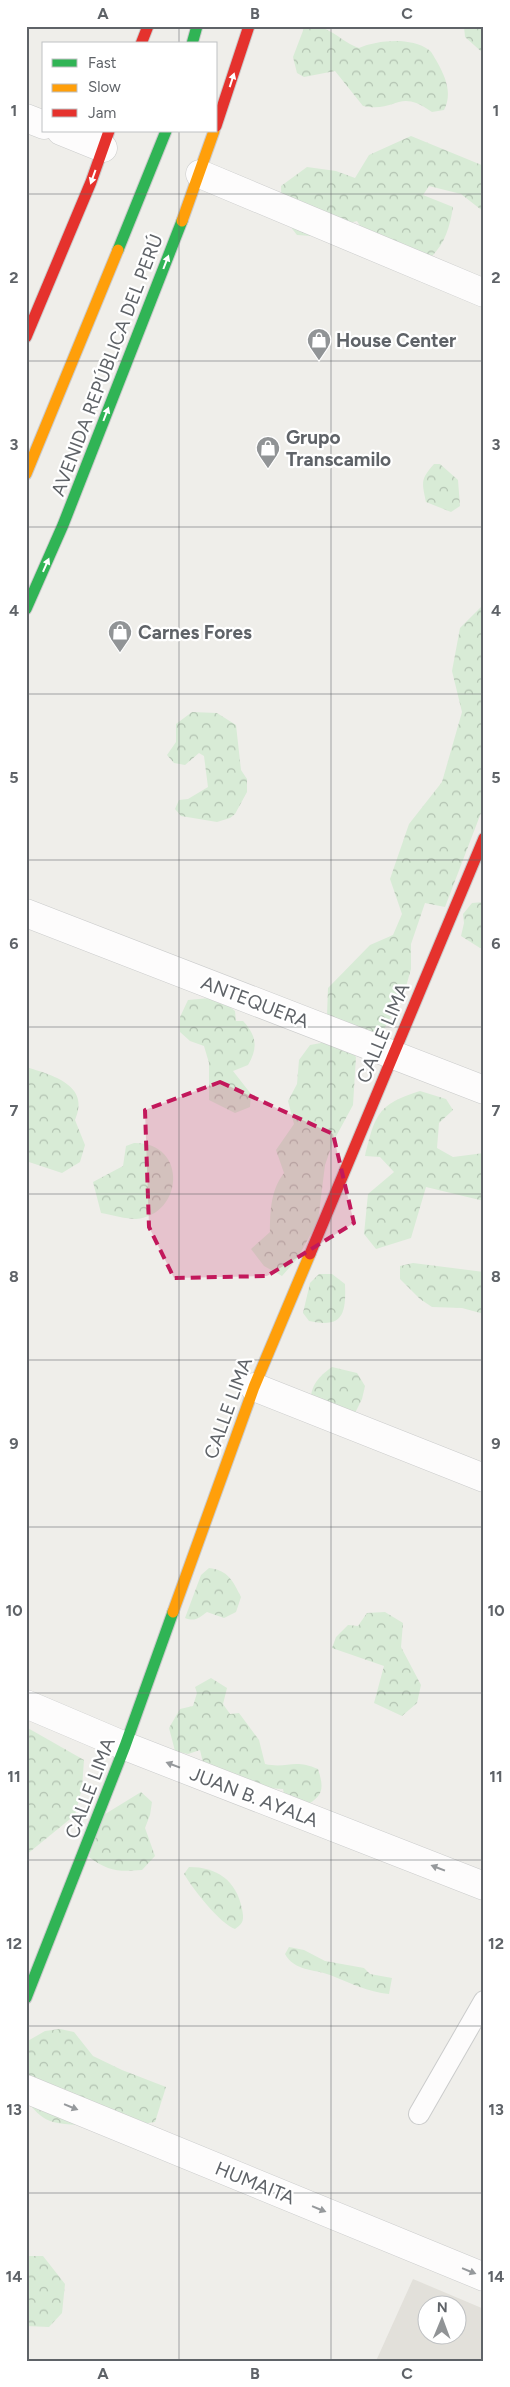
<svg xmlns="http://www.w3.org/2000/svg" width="510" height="2387" font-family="Figtree,sans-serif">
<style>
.education{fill:#e2e0da;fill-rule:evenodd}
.forest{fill:url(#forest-crowns)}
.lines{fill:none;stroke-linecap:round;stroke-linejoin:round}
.lane-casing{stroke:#cbcccc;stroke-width:22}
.street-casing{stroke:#cbcccc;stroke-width:29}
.fast-casing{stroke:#cacacb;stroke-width:13}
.slow-casing{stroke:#cacacb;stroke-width:13}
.jam-casing{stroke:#cacacb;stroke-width:13}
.lane{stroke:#fdfcfc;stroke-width:20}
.street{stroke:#fdfcfc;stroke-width:28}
.fast{stroke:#30b455;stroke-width:11}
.slow{stroke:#ff9f0a;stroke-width:11}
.jam{stroke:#e5322d;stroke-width:11}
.oneway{fill:#fff}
.oneway2{fill:#96999c}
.marked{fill:#c2185b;fill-opacity:0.2;stroke:#c2185b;stroke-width:4;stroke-dasharray:10 6;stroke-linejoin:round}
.grid{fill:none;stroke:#5f6368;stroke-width:1;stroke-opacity:0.55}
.labels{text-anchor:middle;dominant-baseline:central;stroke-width:4.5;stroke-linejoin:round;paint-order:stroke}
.poi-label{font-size:19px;font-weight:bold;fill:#5f6368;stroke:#fff;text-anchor:start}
.street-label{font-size:19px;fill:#5f6368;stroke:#fff}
.neatline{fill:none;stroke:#5f6368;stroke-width:2}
.grid-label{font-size:16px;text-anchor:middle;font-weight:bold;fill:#5f6368}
</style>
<defs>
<pattern id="forest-crowns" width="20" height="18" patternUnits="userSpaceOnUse" patternTransform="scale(1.25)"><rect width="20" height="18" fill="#d8ebd6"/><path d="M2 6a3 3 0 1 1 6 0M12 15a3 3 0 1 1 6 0" fill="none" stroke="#b2c2b1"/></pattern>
</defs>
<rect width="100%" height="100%" fill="#efeeea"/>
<!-- education -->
<path class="education" d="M413,2279L484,2309V2361H376ZM428,2304H458V2334H428Z"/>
<!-- forest -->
<g class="forest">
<path d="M311,26C331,26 341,42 359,48C378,40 411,37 429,50C432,52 434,57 436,60C445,76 453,93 444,110L432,112C397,87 398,113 363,106L335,71L304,77L297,73L293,57L304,28Z"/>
<polygon points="464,26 484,26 484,54 465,37"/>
<path d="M411,136L484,166V212L461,194L429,186L423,195L453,207C449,232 443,249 422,265L367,237L357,221L337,226L327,237L297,235L282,216L281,186L307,167L336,171L355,178L369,155Z"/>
<path d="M434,464H440L458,480L460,506L451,512L426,502C422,482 420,480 434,464Z"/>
<polygon points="481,607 484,607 484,805 445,907 425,903 411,944 411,969 405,990 380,1037 327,1015 328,988 370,945 393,935 402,914 390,879 409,824 442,782 462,712 452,671 460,628"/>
<polygon points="192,712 217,713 236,725 241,770 247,779 247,792 235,814 230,818 217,822 181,816 175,809 179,800 188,799 208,787 204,756 199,753 185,765 174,763 167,755 176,742 176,724"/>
<polygon points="484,902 484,948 480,948 461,936 464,923 463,914 472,903"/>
<path d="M210,998L225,1003L235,1011L236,1021H243C257,1036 258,1048 248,1065L233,1071L251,1094L250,1107L235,1113L209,1100V1063L204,1046L190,1041L180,1032V1017L188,1000Z"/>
<path d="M332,1041L348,1047L356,1057L353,1105L333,1142L325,1165L318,1221L297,1259L282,1276L264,1266L251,1249L270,1232C270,1210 271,1190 284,1173L276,1150L294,1124L288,1101L297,1084L299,1060L310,1045Z"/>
<path d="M26,1067C52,1075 91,1085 75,1120L85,1145L80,1162L62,1173L26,1161Z"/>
<path d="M420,1091L446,1099L453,1110L439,1123L437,1148L453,1157L484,1153V1201L426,1187L411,1238L376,1249L364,1234L368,1194L394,1172L380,1157L365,1156C375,1116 377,1104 420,1091Z"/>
<path d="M134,1143C188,1142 184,1215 136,1219C126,1219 112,1215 101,1213L93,1182L123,1166L126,1146Z"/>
<polygon points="413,1263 484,1272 484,1314 462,1308 432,1307 420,1299 400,1279 400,1266"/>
<path d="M319,1274H332L345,1284C346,1312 344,1329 309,1321L303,1313L310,1283Z"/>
<path d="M332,1367L357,1373L365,1386L362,1399L354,1415L310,1403C311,1385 318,1377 332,1367Z"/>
<path d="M209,1568C228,1570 233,1581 241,1597L236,1612L224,1618L207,1612C199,1618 195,1622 185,1618L201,1575Z"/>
<polygon points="385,1612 403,1623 401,1647 421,1685 417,1703 402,1716 374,1703 384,1666 332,1648 336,1637 348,1625 358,1626 367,1613"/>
<path d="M211,1678L227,1688L223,1704L230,1714L239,1713L259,1740L265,1764C288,1769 293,1758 318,1769C324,1788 324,1796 305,1806L285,1799L283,1789L266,1788L205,1771L200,1750L188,1754L175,1751L169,1728L180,1709L193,1706L197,1693L195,1687Z"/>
<polygon points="26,1727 84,1760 82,1788 75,1815 26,1855"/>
<path d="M141,1792L152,1802L150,1815L145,1828L155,1856L142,1870C118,1872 108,1871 89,1857L102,1816Z"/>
<path d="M189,1867C217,1867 236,1880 242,1909C244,1919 244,1923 235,1929C220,1924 193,1889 184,1874Z"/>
<path d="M289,1947L304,1950L325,1961L364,1968L370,1974L392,1978L389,1994C368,1992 350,1983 330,1975C314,1969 294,1971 285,1954Z"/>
<path d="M60,2029L74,2032L93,2056L122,2070L166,2087L155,2122C133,2126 71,2128 50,2121C39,2117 35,2109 26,2102V2042L45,2031Z"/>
<polygon points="26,2256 43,2256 65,2284 62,2313 49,2327 26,2326"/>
</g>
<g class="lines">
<!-- lane casing -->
<g class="lane-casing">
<polyline id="lane" points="419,2114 484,2001"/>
</g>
<!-- street casing -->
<g class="street-casing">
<g id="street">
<polyline points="26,118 44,125"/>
<polyline points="61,131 103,148"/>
<polyline points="200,174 484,293"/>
<polyline points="26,913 484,1090"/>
<polyline points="254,1387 484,1478"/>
<polyline points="26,1704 125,1746 484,1886"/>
<polyline points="26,2089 484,2277"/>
</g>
</g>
<!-- fast casing -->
<g class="fast-casing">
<g id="fast">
<polyline points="192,44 197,26"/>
<polyline points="118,250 166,131"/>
<polyline points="26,609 63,525 182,221"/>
<polyline points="26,1998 125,1746 173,1612"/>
</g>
</g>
<!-- slow casing -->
<g class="slow-casing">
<g id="slow">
<polyline points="182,221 214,131"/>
<polyline points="26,474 118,250"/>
<polyline points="173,1612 254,1387 310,1254"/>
</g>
</g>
<!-- jam casing -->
<g class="jam-casing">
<g id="jam">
<polyline points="141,44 148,26"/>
<polyline points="216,126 249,26"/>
<polyline points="26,337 91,182 109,131"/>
<polyline points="310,1254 484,838"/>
</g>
</g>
<!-- lane -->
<use href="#lane" class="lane"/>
<!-- street -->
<use href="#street" class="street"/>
<!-- fast -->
<use href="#fast" class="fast"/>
<!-- slow -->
<use href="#slow" class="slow"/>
<!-- jam -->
<use href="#jam" class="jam"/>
</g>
<!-- one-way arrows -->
<defs><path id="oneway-solid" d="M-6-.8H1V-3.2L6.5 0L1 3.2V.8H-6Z" transform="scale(1.25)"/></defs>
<g class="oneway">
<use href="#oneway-solid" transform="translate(232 80) rotate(-72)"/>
<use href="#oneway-solid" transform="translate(93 177) rotate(110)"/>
<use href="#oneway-solid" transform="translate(166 262) rotate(-69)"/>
<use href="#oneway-solid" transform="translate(106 414) rotate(-69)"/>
<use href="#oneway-solid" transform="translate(46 565) rotate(-66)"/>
</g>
<g class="oneway2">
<use href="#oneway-solid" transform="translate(173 1765) rotate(-159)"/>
<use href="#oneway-solid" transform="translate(438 1868) rotate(-159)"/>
<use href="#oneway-solid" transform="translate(71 2107) rotate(22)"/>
<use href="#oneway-solid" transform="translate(319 2209) rotate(22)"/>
<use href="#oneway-solid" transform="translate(469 2271) rotate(22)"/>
</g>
<!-- marked area -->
<path class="marked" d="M220,1082L333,1134L354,1223L267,1276L174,1278L149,1227L145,1110Z"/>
<!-- grid -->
<path class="grid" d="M179,26V44M331,26V2361M179,131V2361M26,194H484M26,361H484M26,527H484M26,694H484M26,860H484M26,1027H484M26,1194H484M26,1360H484M26,1527H484M26,1693H484M26,1860H484M26,2026H484M26,2193H484"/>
<!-- icons -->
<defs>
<g id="shop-pin" transform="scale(1.25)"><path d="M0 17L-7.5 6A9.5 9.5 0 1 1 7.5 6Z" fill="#919496" stroke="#fff"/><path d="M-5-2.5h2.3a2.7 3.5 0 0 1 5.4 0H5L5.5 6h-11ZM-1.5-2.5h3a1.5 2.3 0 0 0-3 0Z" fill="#fff"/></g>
</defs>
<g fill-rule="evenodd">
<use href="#shop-pin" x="319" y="340"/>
<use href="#shop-pin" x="268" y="448"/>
<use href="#shop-pin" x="120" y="632"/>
</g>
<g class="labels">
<!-- poi labels -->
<g class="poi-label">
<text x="336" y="340">House Center</text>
<text x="286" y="437">Grupo<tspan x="286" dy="22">Transcamilo</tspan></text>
<text x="138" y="632">Carnes Fores</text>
</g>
<!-- street labels -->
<g class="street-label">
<text transform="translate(107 365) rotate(-69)">AVENIDA REPÚBLICA DEL PERÚ</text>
<text transform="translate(255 1002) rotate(21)">ANTEQUERA</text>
<text transform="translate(383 1033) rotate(-67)">CALLE LIMA</text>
<text transform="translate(228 1408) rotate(-70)">CALLE LIMA</text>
<text transform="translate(90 1788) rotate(-69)">CALLE LIMA</text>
<text transform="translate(254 1797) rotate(21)">JUAN B. AYALA</text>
<text transform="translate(255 2183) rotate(22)">HUMAITA</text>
</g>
</g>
<!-- border -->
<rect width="510" height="2387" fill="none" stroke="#ffffff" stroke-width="55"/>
<!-- legend -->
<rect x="42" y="42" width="175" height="90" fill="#ffffff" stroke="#bfc1c3"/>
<rect x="52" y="59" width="25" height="8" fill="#30b455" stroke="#bfc1c3"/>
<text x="88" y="68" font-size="15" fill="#5f6368">Fast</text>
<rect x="52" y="84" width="25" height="8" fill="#ff9f0a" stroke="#bfc1c3"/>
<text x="88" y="92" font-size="15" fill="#5f6368">Slow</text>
<rect x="52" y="109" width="25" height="8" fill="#e5322d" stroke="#bfc1c3"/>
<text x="88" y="118" font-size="15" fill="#5f6368">Jam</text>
<!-- north arrow -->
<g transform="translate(442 2320) rotate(1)"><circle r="24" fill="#ffffff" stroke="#bfc1c3"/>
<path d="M0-4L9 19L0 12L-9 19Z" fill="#919496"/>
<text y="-8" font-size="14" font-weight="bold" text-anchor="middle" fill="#5f6368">N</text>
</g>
<rect x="28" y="28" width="454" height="2332" class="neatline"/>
<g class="grid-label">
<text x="103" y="19">A</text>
<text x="255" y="19">B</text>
<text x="407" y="19">C</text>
<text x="14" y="116">1</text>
<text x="496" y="116">1</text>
<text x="14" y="283">2</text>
<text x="496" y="283">2</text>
<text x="14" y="450">3</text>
<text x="496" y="450">3</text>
<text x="14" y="616">4</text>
<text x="496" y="616">4</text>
<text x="14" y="783">5</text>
<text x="496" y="783">5</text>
<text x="14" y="949">6</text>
<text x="496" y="949">6</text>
<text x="14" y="1116">7</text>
<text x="496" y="1116">7</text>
<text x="14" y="1282">8</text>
<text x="496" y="1282">8</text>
<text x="14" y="1449">9</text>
<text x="496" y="1449">9</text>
<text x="14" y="1616">10</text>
<text x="496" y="1616">10</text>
<text x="14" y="1782">11</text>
<text x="496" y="1782">11</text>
<text x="14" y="1949">12</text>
<text x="496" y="1949">12</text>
<text x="14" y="2115">13</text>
<text x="496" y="2115">13</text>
<text x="14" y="2282">14</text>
<text x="496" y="2282">14</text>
<text x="103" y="2379">A</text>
<text x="255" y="2379">B</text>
<text x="407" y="2379">C</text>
</g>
</svg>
